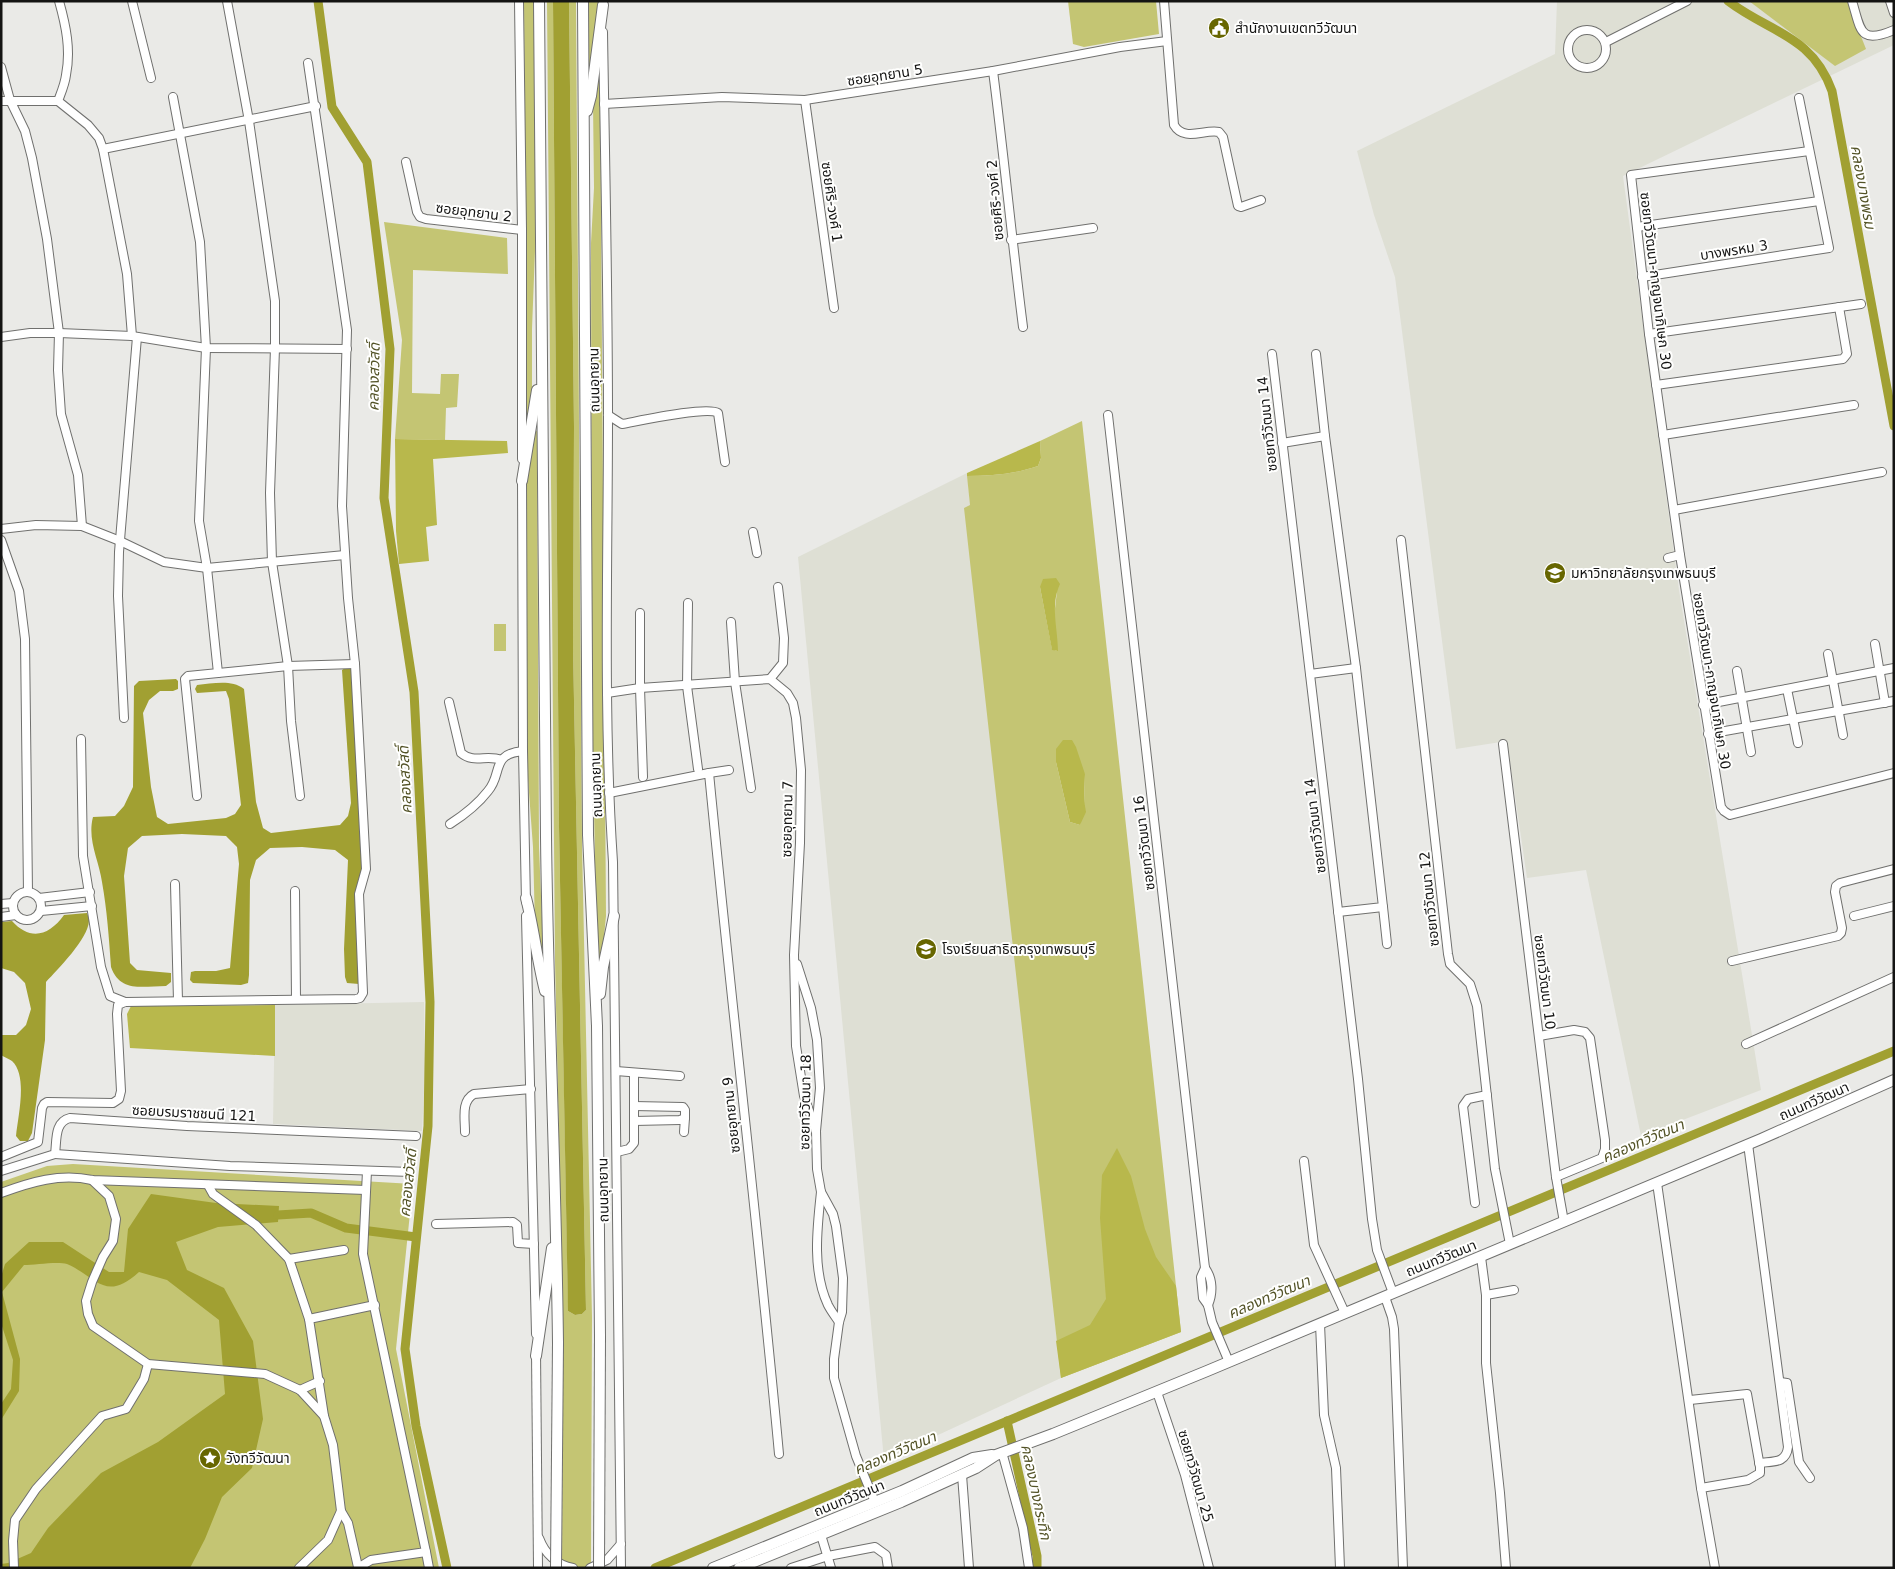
<svg xmlns="http://www.w3.org/2000/svg" width="1895" height="1569" font-family="'DejaVu Sans','Noto Sans Thai',sans-serif">
<style>
.built{fill:#dedfd4}
.green{fill:#c4c573;fill-rule:evenodd}
.forest{fill:#b8b84c}
.water{fill:#a1a032}
.lines{fill:none;stroke-linecap:round;stroke-linejoin:round}
.canal{stroke:#a1a032;stroke-width:9}
.minor-casing{stroke:#70706e;stroke-width:10}
.major-casing{stroke:#70706e;stroke-width:12}
.minor{stroke:#fff;stroke-width:8}
.major{stroke:#fff;stroke-width:10}
.major-bridge-casing{stroke:#70706e;stroke-width:12;stroke-linecap:butt}
.major-bridge{stroke:#fff;stroke-width:10}
.labels{text-anchor:middle;dominant-baseline:central;stroke-width:4;stroke-linejoin:round;paint-order:stroke}
.poi-label{font-size:14px;fill:#141413;stroke:#fffffe;text-anchor:start}
.street-label{font-size:14px;fill:#141413;stroke:#fffffe}
.water-label{font-size:15px;font-style:italic;fill:#535327;stroke:#fffffe}
</style>
<rect width="100%" height="100%" fill="#eaeae7"/>
<!-- built -->
<g class="built">
<polygon points="1557,1 1894,1 1894,45 1623,176 1679,590 1761,1090 1641,1136 1586,870 1527,878 1507,741 1456,749 1395,277 1374,215 1357,151 1555,54"/>
<polygon points="967,473 1061,1378 884,1460 798,557"/>
<polygon points="424,1002 425,1072 422,1131 273,1124 275,1005"/>
</g>
<!-- green -->
<g class="green">
<polygon points="524,1 535,1 535,251 532,329 532,394 527,429"/>
<polygon points="547,1 553,1 559,827 568,1302 568,1311 575,1315 582,1314 586,1310 573,649 574,427 569,1 576,1 582,844 592,1317 591,1568 562,1568 563,1318 555,961"/>
<polygon points="588,1 599,1 591,70 589,69"/>
<polygon points="1068,1 1156,1 1159,34 1084,47 1073,44"/>
<polygon points="1749,1 1847,1 1866,49 1835,66"/>
<polygon points="596,72 600,72 606,916 601,967 597,967 592,704 591,243 594,188 593,103"/>
<polygon points="384,222 507,238 508,274 413,270 412,393 440,394 441,374 459,374 457,407 446,408 445,440 395,439 402,340"/>
<path d="M1082,421L1181,1332L1061,1378L964,508L970,505L967,476C991,476 1015,474 1038,466L1041,458L1040,441ZM1040,587L1057,591L1054,617L1057,651L1052,649ZM1056,762L1085,774L1084,800L1080,825L1070,822Z"/>
<polygon points="533,430 537,431 539,847 543,944 540,953 535,927 533,847 527,765 527,482"/>
<rect x="494" y="624" width="12" height="27"/>
<polygon points="73,1164 413,1184 396,1349 439,1568 1,1568 1,1182 47,1166"/>
</g>
<!-- forest -->
<g class="forest">
<polygon points="395,439 507,441 508,453 433,459 437,525 426,527 429,561 399,564 396,531"/>
<path d="M1040,441L1041,458L1038,466C1015,474 991,476 967,476V473Z"/>
<path d="M1056,578L1060,584C1050,605 1058,629 1058,651L1052,650L1040,587L1043,579Z"/>
<polygon points="1063,740 1072,740 1076,747 1085,774 1084,800 1086,812 1080,825 1070,822 1056,762 1056,749"/>
<polygon points="275,1005 275,1056 130,1048 127,1014 131,1006"/>
<polygon points="1117,1148 1131,1176 1145,1229 1156,1257 1176,1286 1181,1332 1061,1378 1056,1341 1090,1325 1106,1299 1100,1218 1102,1175"/>
</g>
<!-- water -->
<g class="water">
<polygon points="553,1 569,1 574,427 573,649 586,1310 582,1314 575,1315 568,1311 559,827"/>
<path d="M345,668H350L353,670L362,869L358,881L359,984L347,983L345,977L344,949L348,860L335,850L302,847L270,848L256,860L250,880L249,975L248,983L241,985L193,983L190,980L191,972L195,971H216L230,968L239,864L237,847L226,836L182,834L142,836L128,848L124,876L130,963L137,970L171,973V982L166,986C143,986 120,993 111,967C109,938 107,910 102,882C99,860 87,840 93,817L115,816L124,806L133,787L134,686L139,681L176,679L178,681V689L173,691H160L149,700L143,713L151,787L157,817L168,824L226,818L235,814L241,805L229,699L226,691L197,693L195,689L197,685C212,684 231,679 244,689L256,802L263,828L271,833L340,825L348,816L351,803L342,670Z"/>
<path d="M87,913C88,916 89,918 89,921C88,939 58,969 46,982L45,1040L32,1133L28,1141H20L16,1136C18,1116 28,1076 12,1061C9,1059 4,1057 1,1055V1035H16L26,1025L31,1009L25,983L14,972L1,968V922L12,921C30,941 49,936 64,915Z"/>
<path d="M151,1194L216,1203L279,1206L278,1222L218,1227L176,1242L187,1270L224,1288L253,1341L263,1419L252,1468L222,1497L205,1539L190,1568H1V1564L8,1563L31,1553L48,1528L101,1473L158,1442L225,1394L219,1320L167,1280L139,1272C105,1303 97,1277 67,1264C58,1261 34,1265 24,1265L2,1292L20,1359L19,1391L1,1420V1404L11,1389L13,1360L1,1323V1277L5,1264L29,1242H63L109,1272H124L128,1229Z"/>
</g>
<g class="lines">
<!-- canal -->
<g class="canal">
<polyline points="318,1 332,107 367,162 390,349 384,498 414,692 430,1002 428,1126 405,1349 416,1426 447,1568"/>
<path d="M1728,1C1770,33 1812,35 1832,91L1894,426"/>
<polyline points="278,1215 311,1213 346,1228 416,1237"/>
<polyline points="1007,1421 1037,1556 1037,1568"/>
<polyline points="655,1568 1894,1051"/>
</g>
<!-- minor casing -->
<g class="minor-casing">
<g id="minor">
<polyline points="132,1 151,78"/>
<polyline points="227,1 249,121 275,301 275,348 270,493 272,562 288,666 291,721 300,796"/>
<polyline points="519,1 522,230 522,459"/>
<path d="M1164,1L1174,125C1184,142 1204,129 1219,132L1223,137L1238,206L1241,207L1261,200"/>
<path d="M1852,1C1861,30 1859,45 1894,30"/>
<polyline points="1890,1 1894,13"/>
<circle cx="1587" cy="49" r="19"/>
<path d="M603,32C605,160 608,288 608,416C608,565 603,714 613,862L621,1568"/>
<polyline points="1606,42 1687,1"/>
<polyline points="1,67 10,100 25,131 32,158 47,239 59,333 58,370 61,414 78,475 82,526"/>
<path d="M993,71C1004,156 1012,241 1023,327"/>
<polyline points="173,97 200,242 206,348 199,521 207,568 218,673"/>
<polyline points="805,100 834,308"/>
<polyline points="1,101 58,101 88,125 99,138 103,149 127,274 132,336"/>
<path d="M58,101C61,93 65,84 66,75C71,50 66,26 59,1"/>
<polyline points="604,104 722,97 805,100 993,71 1120,47 1167,41"/>
<polyline points="103,149 316,106"/>
<polyline points="1809,151 1631,175 1649,334 1680,555 1721,807 1724,811 1730,815 1894,773"/>
<polyline points="406,162 417,212 420,217 426,219 522,230"/>
<polyline points="1637,227 1819,201"/>
<polyline points="1011,240 1093,228"/>
<polyline points="1642,277 1829,248 1799,98"/>
<polyline points="1649,334 1861,304"/>
<polyline points="1,337 30,333 59,333 132,336 206,348 347,349"/>
<polyline points="1272,354 1358,1079 1372,1219 1377,1250 1393,1293"/>
<polyline points="1316,354 1325,436"/>
<polyline points="1656,385 1843,359 1847,354 1839,307"/>
<path d="M608,415L622,424C639,421 707,406 718,413L725,462"/>
<path d="M1108,415L1205,1268C1213,1279 1213,1293 1208,1305"/>
<polyline points="1663,435 1854,405"/>
<polyline points="1282,443 1325,436 1356,668 1383,907 1338,912"/>
<polyline points="522,476 523,751 526,902"/>
<polyline points="1674,510 1882,472"/>
<polyline points="1,529 36,525 82,526 120,541 164,562 207,568 345,555"/>
<polyline points="753,532 757,553"/>
<polyline points="1,540 19,591 25,639 28,892"/>
<polyline points="1401,540 1448,954 1450,964 1470,984 1477,1006 1495,1169 1510,1244"/>
<polyline points="1668,558 1680,555"/>
<polyline points="688,603 687,686 698,769"/>
<polyline points="640,613 640,688 643,777"/>
<polyline points="731,622 735,682 751,788"/>
<polyline points="1875,644 1885,703"/>
<polyline points="1828,654 1843,735"/>
<polyline points="1737,671 1751,752"/>
<polyline points="1310,674 1356,668"/>
<polyline points="770,679 783,663 784,638 778,587"/>
<polyline points="1787,689 1798,743"/>
<polyline points="607,693 640,688 770,679 787,693 793,703 796,718 801,770 800,843 794,955 796,1046 804,1096 816,1131"/>
<path d="M449,702L461,753C474,764 487,754 501,760"/>
<polyline points="1703,705 1894,668"/>
<polyline points="124,718 118,596 119,552 137,337"/>
<polyline points="1708,734 1894,701"/>
<polyline points="81,739 83,856 101,967 110,996 125,1002"/>
<polyline points="1503,744 1556,1177 1564,1222"/>
<polyline points="709,773 729,770"/>
<path d="M609,793L709,773C731,1000 758,1227 779,1454"/>
<polyline points="197,796 185,679 188,676 288,666 355,664"/>
<path d="M450,824C464,815 478,804 488,791C503,774 490,754 523,751"/>
<polyline points="175,884 178,1001"/>
<polyline points="295,891 296,999"/>
<circle cx="27" cy="906" r="14"/>
<polyline points="39,898 90,892"/>
<polyline points="1,904 13,903"/>
<polyline points="1383,907 1387,944"/>
<polyline points="41,911 92,906"/>
<polyline points="526,916 536,1334"/>
<polyline points="1854,916 1894,906"/>
<polyline points="1,917 16,915"/>
<polyline points="1732,961 1838,936 1841,933 1842,928 1835,892 1836,886 1840,883 1894,869"/>
<polyline points="797,964 811,1008 817,1040 820,1088 816,1131 817,1169 821,1192 833,1214 836,1226 843,1278 842,1312 839,1322 834,1359 834,1378 856,1456 875,1502"/>
<polyline points="1539,1036 1574,1030 1585,1032 1590,1038 1605,1140 1605,1149 1602,1158 1556,1177"/>
<polyline points="1746,1044 1894,977"/>
<polyline points="616,1071 680,1076"/>
<polyline points="634,1121 680,1120 685,1118 685,1110 683,1107 634,1106"/>
<path d="M465,1132C465,1118 461,1101 474,1094L531,1089"/>
<polyline points="684,1132 685,1118"/>
<path d="M1748,1144L1788,1447C1786,1464 1773,1461 1759,1463"/>
<polyline points="617,1152 629,1149 634,1143 634,1073"/>
<polyline points="55,1154 230,1166 411,1172"/>
<polyline points="1,1157 38,1142 42,1108 44,1104 47,1102 113,1103 119,1099 121,1091 117,1014 118,1005 125,1002 356,999 360,998 363,993 359,894 366,869 355,664 348,598 342,506 347,330 308,63"/>
<polyline points="1304,1161 1314,1245 1345,1313"/>
<path d="M1,1171L55,1154C57,1140 54,1122 70,1118L187,1126L416,1136"/>
<polyline points="92,1180 109,1196 116,1219 113,1241 103,1257 92,1282 86,1301 88,1314 93,1326 148,1364 265,1374 300,1390 324,1416 333,1445 341,1511 328,1540 299,1568"/>
<polyline points="1657,1183 1701,1488 1715,1568"/>
<polyline points="208,1185 213,1194 256,1225 289,1259 309,1319"/>
<path d="M821,1192C817,1229 812,1271 828,1305C831,1311 835,1316 839,1322"/>
<path d="M1,1193C31,1182 60,1173 92,1180L366,1190"/>
<polyline points="1475,1203 1463,1106 1468,1099 1487,1095"/>
<polyline points="436,1224 513,1222 517,1225 518,1243 534,1244"/>
<polyline points="1481,1257 1486,1295 1486,1363 1500,1493 1506,1568"/>
<polyline points="289,1259 344,1250"/>
<polyline points="1205,1268 1201,1277 1203,1298 1208,1305 1212,1322 1229,1362"/>
<polyline points="1486,1295 1514,1290"/>
<polyline points="1385,1297 1392,1317 1394,1329 1403,1568"/>
<polyline points="1320,1324 1324,1415 1336,1468 1340,1568"/>
<polyline points="536,1351 538,1568"/>
<polyline points="1780,1382 1787,1383 1799,1462 1810,1478"/>
<polyline points="300,1390 320,1381"/>
<polyline points="1157,1392 1185,1475 1209,1568"/>
<polyline points="1690,1400 1747,1394 1760,1467 1760,1473 1748,1480 1701,1488"/>
<polyline points="324,1416 309,1319 375,1305"/>
<polyline points="1002,1452 1023,1528 1029,1568"/>
<polyline points="962,1475 969,1568"/>
<polyline points="341,1511 348,1523 358,1567"/>
<polyline points="821,1535 831,1568"/>
<path d="M539,1538C545,1554 557,1565 573,1568"/>
<polyline points="426,1552 429,1568"/>
<polyline points="14,1568 13,1541 15,1520 36,1489 102,1416 126,1409 144,1379 148,1364"/>
<polyline points="358,1568 371,1560 426,1552 363,1254 367,1171"/>
<polyline points="590,1568 607,1560 621,1544"/>
<polyline points="791,1568 828,1556 875,1547 886,1555 888,1568"/>
</g>
</g>
<!-- major casing -->
<g class="major-casing">
<g id="major">
<path d="M539,1C542,280 542,559 546,837C548,1006 556,1174 558,1343"/>
<polyline points="583,1 588,835 597,1026 600,1336"/>
<polyline points="587,111 591,96 603,5"/>
<polyline points="522,481 537,390"/>
<path d="M526,898C534,929 537,960 545,991"/>
<polyline points="600,994 603,967 614,916"/>
<polyline points="536,1356 552,1248"/>
<polyline points="713,1568 902,1491 973,1458 992,1455"/>
<polyline points="739,1568 901,1502 976,1468 996,1455 1053,1434 1207,1371 1761,1139 1894,1080"/>
</g>
</g>
<!-- minor -->
<use href="#minor" class="minor"/>
<!-- major -->
<use href="#major" class="major"/>
<!-- major-bridge casing -->
<g class="major-bridge-casing">
<g id="major-bridge">
<polyline points="556,1568 558,1343"/>
<polyline points="599,1568 600,1336"/>
</g>
</g>
<!-- major-bridge -->
<use href="#major-bridge" class="major-bridge"/>
</g>
<!-- icons -->
<defs>
<g id="civic-disc" transform="scale(1.125)"><circle r="9.5" fill="#676600" stroke="#fffffe"/><path d="M-.6-6.5H3V-4.5H.6V-3L4-1V1h2V6H-6V1h2V-1L-.6-3ZM-1.2 2.5V6h2.4V2.5Z" fill="#fff"/></g>
<g id="university-disc" transform="scale(1.125)"><circle r="9.5" fill="#676600" stroke="#fffffe"/><path d="M0-5L7-2L0 1L-7-2ZM-4 1L0 2.5L4 1V4Q0 6-4 4Z" fill="#fff"/></g>
<g id="school-disc" transform="scale(1.125)"><circle r="9.5" fill="#676600" stroke="#fffffe"/><path d="M0-5L7-2L0 1L-7-2ZM-4 1L0 2.5L4 1V4Q0 6-4 4Z" fill="#fff"/></g>
<g id="sight-disc" transform="scale(1.125)"><circle r="9.5" fill="#676600" stroke="#fffffe"/><path d="M0-6L1.8-2.2L6-1.7L2.9 1.2L3.7 5.4L0 3.3L-3.7 5.4L-2.9 1.2L-6-1.7L-1.8-2.2Z" fill="#fff"/></g>
</defs>
<g fill-rule="evenodd">
<use href="#civic-disc" x="1219" y="28"/>
<use href="#university-disc" x="1555" y="573"/>
<use href="#school-disc" x="926" y="949"/>
<use href="#sight-disc" x="210" y="1458"/>
</g>
<g class="labels">
<!-- poi labels -->
<g class="poi-label">
<text x="1235" y="28">สำนักงานเขตทวีวัฒนา</text>
<text x="1571" y="573">มหาวิทยาลัยกรุงเทพธนบุรี</text>
<text x="942" y="949">โรงเรียนสาธิตกรุงเทพธนบุรี</text>
<text x="226" y="1458">วังทวีวัฒนา</text>
</g>
<!-- street labels -->
<g class="street-label">
<text transform="translate(885 75) rotate(-9)">ซอยอุทยาน 5</text>
<text transform="translate(995 200) rotate(-95)">ซอยศิริ-วงศ์ 2</text>
<text transform="translate(832 202) rotate(82)">ซอยศิริ-วงศ์ 1</text>
<text transform="translate(474 212) rotate(7)">ซอยอุทยาน 2</text>
<text transform="translate(1734 250) rotate(-9)">บางพรหม 3</text>
<text transform="translate(1656 281) rotate(83)">ซอยทวีวัฒนา-กาญจนาภิเษก 30</text>
<text transform="translate(594 380) rotate(-91)">ถนนอุทยาน</text>
<text transform="translate(1267 424) rotate(-96)">ซอยทวีวัฒนา 14</text>
<text transform="translate(1712 681) rotate(81)">ซอยทวีวัฒนา-กาญจนาภิเษก 30</text>
<text transform="translate(596 785) rotate(-92)">ถนนอุทยาน</text>
<text transform="translate(787 819) rotate(-89)">ซอยอุทยาน 7</text>
<text transform="translate(1315 826) rotate(-97)">ซอยทวีวัฒนา 14</text>
<text transform="translate(1144 843) rotate(-97)">ซอยทวีวัฒนา 16</text>
<text transform="translate(1429 899) rotate(-96)">ซอยทวีวัฒนา 12</text>
<text transform="translate(1545 982) rotate(83)">ซอยทวีวัฒนา 10</text>
<text transform="translate(1814 1101) rotate(-24)">ถนนทวีวัฒนา</text>
<text transform="translate(805 1102) rotate(-89)">ซอยทวีวัฒนา 18</text>
<text transform="translate(194 1113) rotate(3)">ซอยบรมราชชนนี 121</text>
<text transform="translate(731 1115) rotate(-96)">ซอยอุทยาน 9</text>
<text transform="translate(603 1190) rotate(-91)">ถนนอุทยาน</text>
<text transform="translate(1441 1258) rotate(-22)">ถนนทวีวัฒนา</text>
<text transform="translate(1196 1476) rotate(74)">ซอยทวีวัฒนา 25</text>
<text transform="translate(849 1498) rotate(-22)">ถนนทวีวัฒนา</text>
</g>
<!-- water labels -->
<g class="water-label">
<text transform="translate(1863 187) rotate(80)">คลองบางพรม</text>
<text transform="translate(374 377) rotate(-89)">คลองสวัสดิ์</text>
<text transform="translate(405 780) rotate(-93)">คลองสวัสดิ์</text>
<text transform="translate(1643 1141) rotate(-23)">คลองทวีวัฒนา</text>
<text transform="translate(408 1183) rotate(-84)">คลองสวัสดิ์</text>
<text transform="translate(1269 1297) rotate(-23)">คลองทวีวัฒนา</text>
<text transform="translate(895 1453) rotate(-23)">คลองทวีวัฒนา</text>
<text transform="translate(1036 1492) rotate(78)">คลองบางกระทึก</text>
</g>
</g>
<!-- border -->
<rect width="1895" height="1569" fill="none" stroke="#141413" stroke-width="5"/>
</svg>
